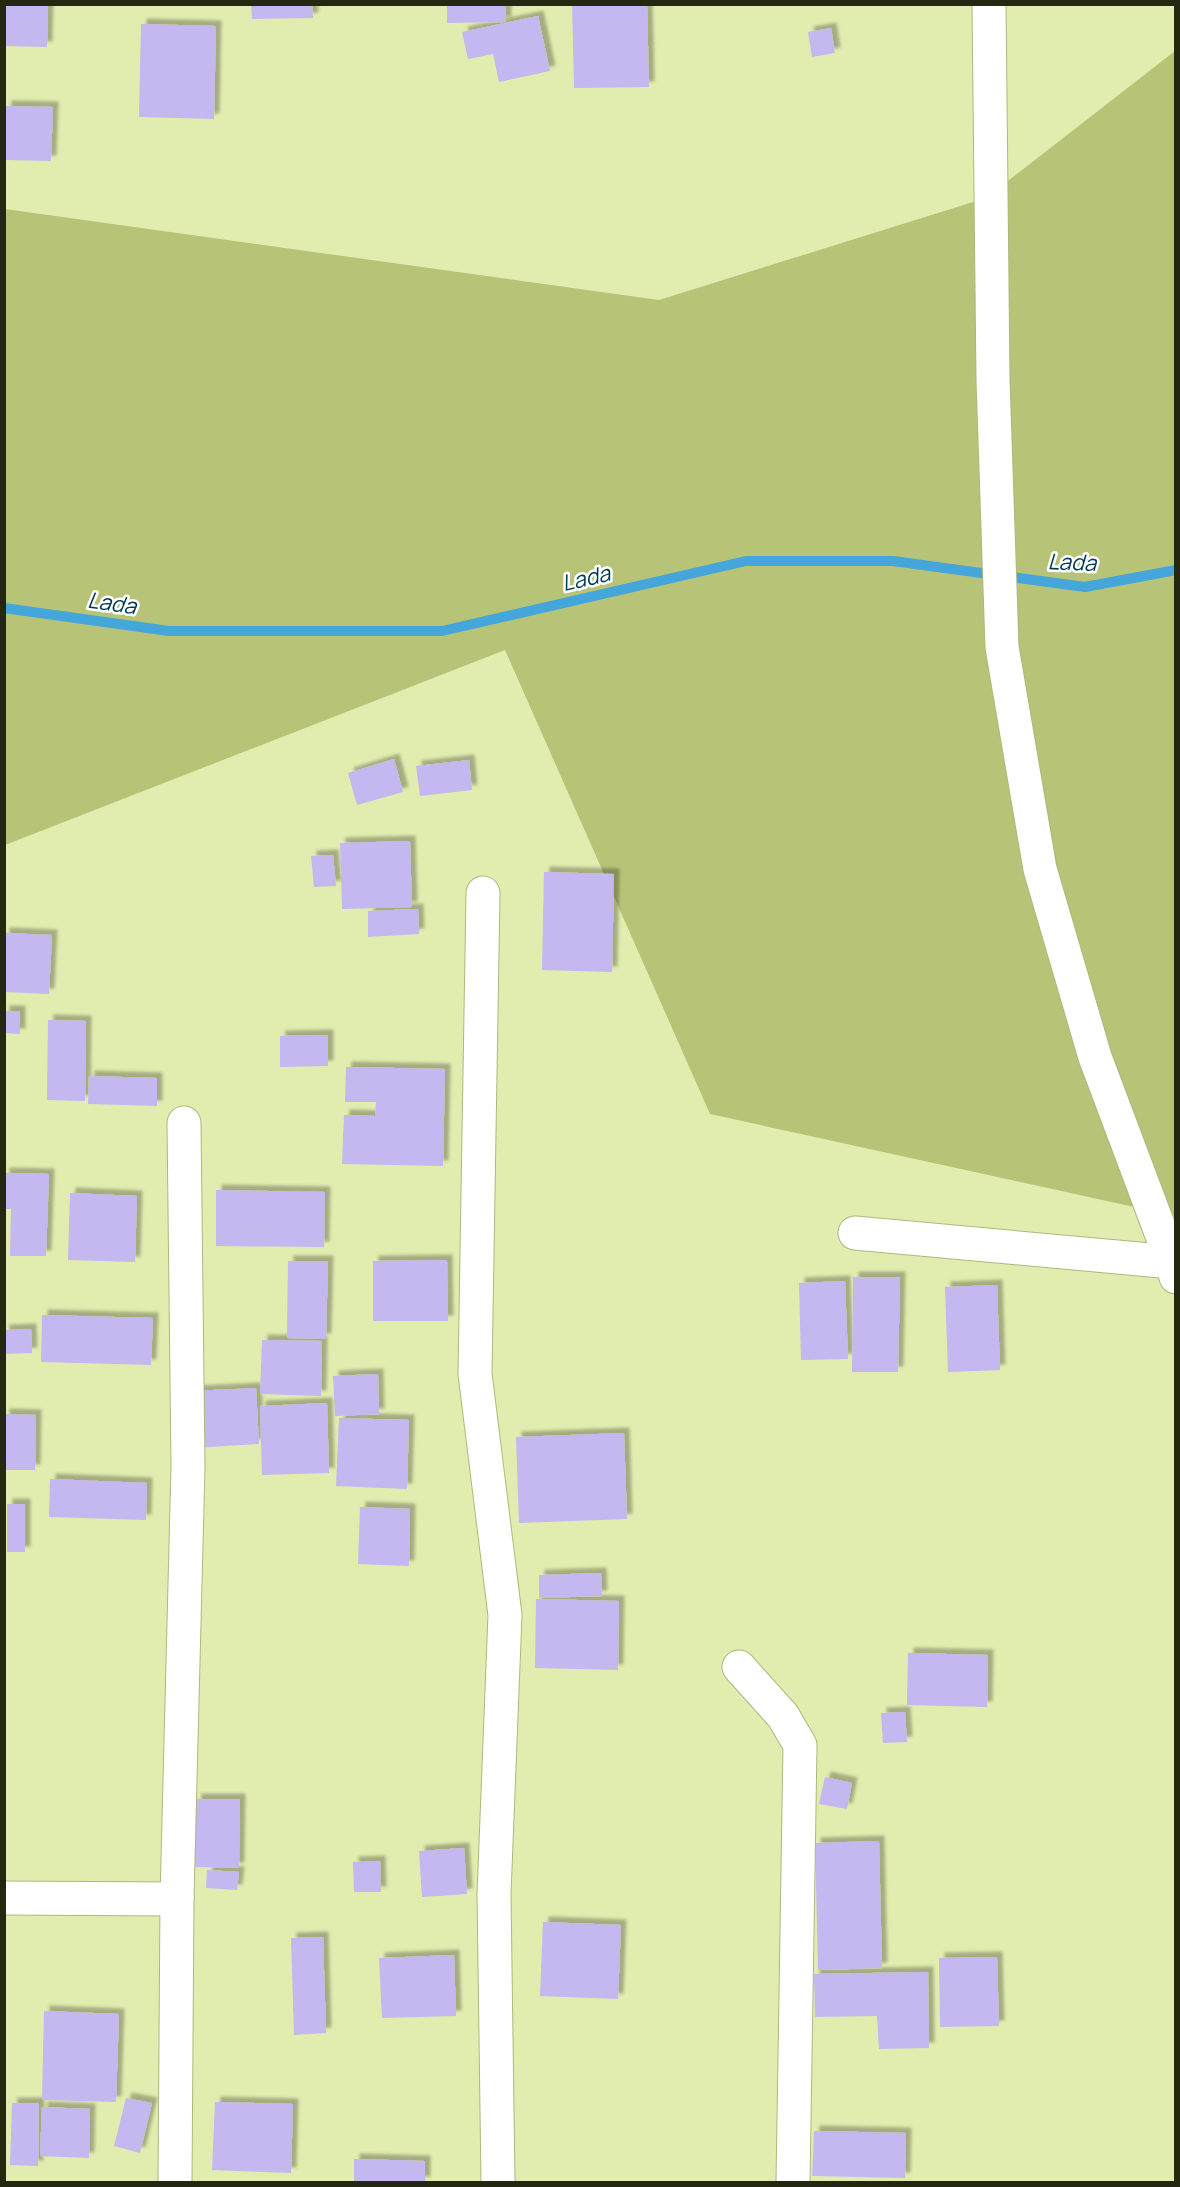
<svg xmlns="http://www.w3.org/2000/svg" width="1180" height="2187" font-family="Manrope,sans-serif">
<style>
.green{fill:#b7c377}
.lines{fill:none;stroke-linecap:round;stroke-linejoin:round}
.stream{stroke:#44a6db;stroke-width:10}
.building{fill:#c5b7ef;filter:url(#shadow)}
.minor-casing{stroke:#aeb87e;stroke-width:35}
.minor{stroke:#fff;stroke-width:33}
.labels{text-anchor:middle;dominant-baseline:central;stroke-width:5;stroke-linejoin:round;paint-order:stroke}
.water-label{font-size:22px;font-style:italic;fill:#003a56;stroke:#fff}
</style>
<defs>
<filter id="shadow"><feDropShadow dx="5.5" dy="-5.5" stdDeviation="1.5" flood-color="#0004"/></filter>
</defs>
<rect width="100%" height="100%" fill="#e1ecaf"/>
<!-- green -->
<polygon class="green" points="1175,51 1175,1216 710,1114 505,650 5,845 5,209 659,300 986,198"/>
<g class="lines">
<!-- stream -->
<polyline class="stream" points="4,608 169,631 442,631 746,561 893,561 1085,587 1176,570"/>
</g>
<!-- building -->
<g class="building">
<polygon points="4,4 48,4 47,47 4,46"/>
<polygon points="251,4 312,4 313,18 252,19"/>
<polygon points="447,4 506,4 506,22 447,23"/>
<polygon points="572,4 647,4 649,87 574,88"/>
<polygon points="538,16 550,71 499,82 493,54 468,59 462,32"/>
<polygon points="141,24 216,26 214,119 139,117"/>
<polygon points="831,28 835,53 812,57 808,32"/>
<polygon points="6,106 53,107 51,161 5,160"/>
<polygon points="394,759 403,792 357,805 348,773"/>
<polygon points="469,760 472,790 420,796 416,766"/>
<polygon points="410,841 412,907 342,909 340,843"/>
<polygon points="333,855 336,886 314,887 311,856"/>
<polygon points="544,872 614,874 612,972 542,970"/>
<polygon points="418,909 419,934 368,937 368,911"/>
<polygon points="4,933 52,935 49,994 4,992"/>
<polygon points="4,1011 20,1011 20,1034 4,1033"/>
<polygon points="48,1020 86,1021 85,1101 47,1100"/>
<polygon points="328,1035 328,1066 280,1067 280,1036"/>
<polygon points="346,1067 445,1069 443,1166 342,1164 344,1115 375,1116 376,1102 345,1102"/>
<polygon points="89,1076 157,1078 157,1106 88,1104"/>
<polygon points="4,1173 49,1174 46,1256 10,1256 11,1209 4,1209"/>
<polygon points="216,1190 325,1192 324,1247 216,1246"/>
<polygon points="70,1193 137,1196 135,1262 68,1260"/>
<polygon points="447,1260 448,1321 373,1321 373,1261"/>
<polygon points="288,1261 328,1261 326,1339 287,1338"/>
<polygon points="853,1277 900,1277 898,1372 852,1372"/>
<polygon points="845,1281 848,1359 801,1360 799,1283"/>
<polygon points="997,1285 1000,1370 948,1372 945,1287"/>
<polygon points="42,1315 153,1318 151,1365 41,1362"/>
<polygon points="31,1329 32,1353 4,1354 4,1330"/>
<polygon points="262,1340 322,1341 321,1396 260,1394"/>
<polygon points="378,1374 379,1414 335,1416 333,1376"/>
<polygon points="256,1388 259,1444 194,1448 192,1391"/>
<polygon points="327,1403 329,1473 262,1475 260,1406"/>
<polygon points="4,1414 36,1415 35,1470 4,1470"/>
<polygon points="339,1418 409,1420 407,1489 336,1486"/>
<polygon points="624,1433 627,1519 519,1523 516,1437"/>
<polygon points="50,1479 147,1483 146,1520 49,1517"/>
<rect x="7" y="1504" width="18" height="48"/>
<polygon points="360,1507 410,1509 409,1566 358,1564"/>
<polygon points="601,1573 602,1596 539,1598 539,1575"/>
<polygon points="536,1599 619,1601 618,1670 535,1668"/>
<polygon points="908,1653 988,1655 987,1707 907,1705"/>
<polygon points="905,1712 907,1742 883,1743 881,1713"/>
<polygon points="825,1777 852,1783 847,1809 819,1804"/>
<polygon points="196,1799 240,1799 239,1868 194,1867"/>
<polygon points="879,1841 882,1968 818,1970 815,1843"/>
<polygon points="464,1848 467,1894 422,1897 419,1851"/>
<polygon points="380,1861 381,1892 354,1892 353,1862"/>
<polygon points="207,1870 239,1872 237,1890 206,1888"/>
<polygon points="543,1922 621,1925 618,1999 540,1996"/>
<polygon points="323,1937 326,2033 294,2035 291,1938"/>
<polygon points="454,1955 456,2016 382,2018 379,1958"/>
<polygon points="997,1957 999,2026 940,2027 939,1958"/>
<polygon points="928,1972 929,2048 879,2049 877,2016 815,2017 814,1974"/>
<polygon points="44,2011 119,2014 116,2102 42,2100"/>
<polygon points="126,2098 152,2103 140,2153 114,2146"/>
<polygon points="215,2102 293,2104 291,2173 212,2170"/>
<polygon points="12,2103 39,2103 38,2166 10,2165"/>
<polygon points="42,2107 90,2109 89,2158 40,2156"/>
<polygon points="814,2131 906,2133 905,2178 812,2176"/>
<polygon points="354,2159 425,2161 425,2182 354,2182"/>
</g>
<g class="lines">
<!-- minor casing -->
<g class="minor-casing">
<g id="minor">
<polyline points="989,4 993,380 1002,647 1040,869 1095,1057 1172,1262 1176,1277"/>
<polyline points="483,893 475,1374 505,1615 494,1894 498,2182"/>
<polyline points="855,1233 1172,1262"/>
<polyline points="739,1667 783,1716 800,1745 793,2182"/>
<polyline points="4,1898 177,1899"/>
<polyline points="175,2182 177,1899 188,1466 184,1123"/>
</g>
</g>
<!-- minor -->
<use href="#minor" class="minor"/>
</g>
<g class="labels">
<!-- water labels -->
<g class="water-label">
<text transform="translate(1072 562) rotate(2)">Lada</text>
<text transform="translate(586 578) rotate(-13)">Lada</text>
<text transform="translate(112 603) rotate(8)">Lada</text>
</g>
</g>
<!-- border -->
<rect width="1180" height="2187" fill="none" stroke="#242810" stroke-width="12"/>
</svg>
